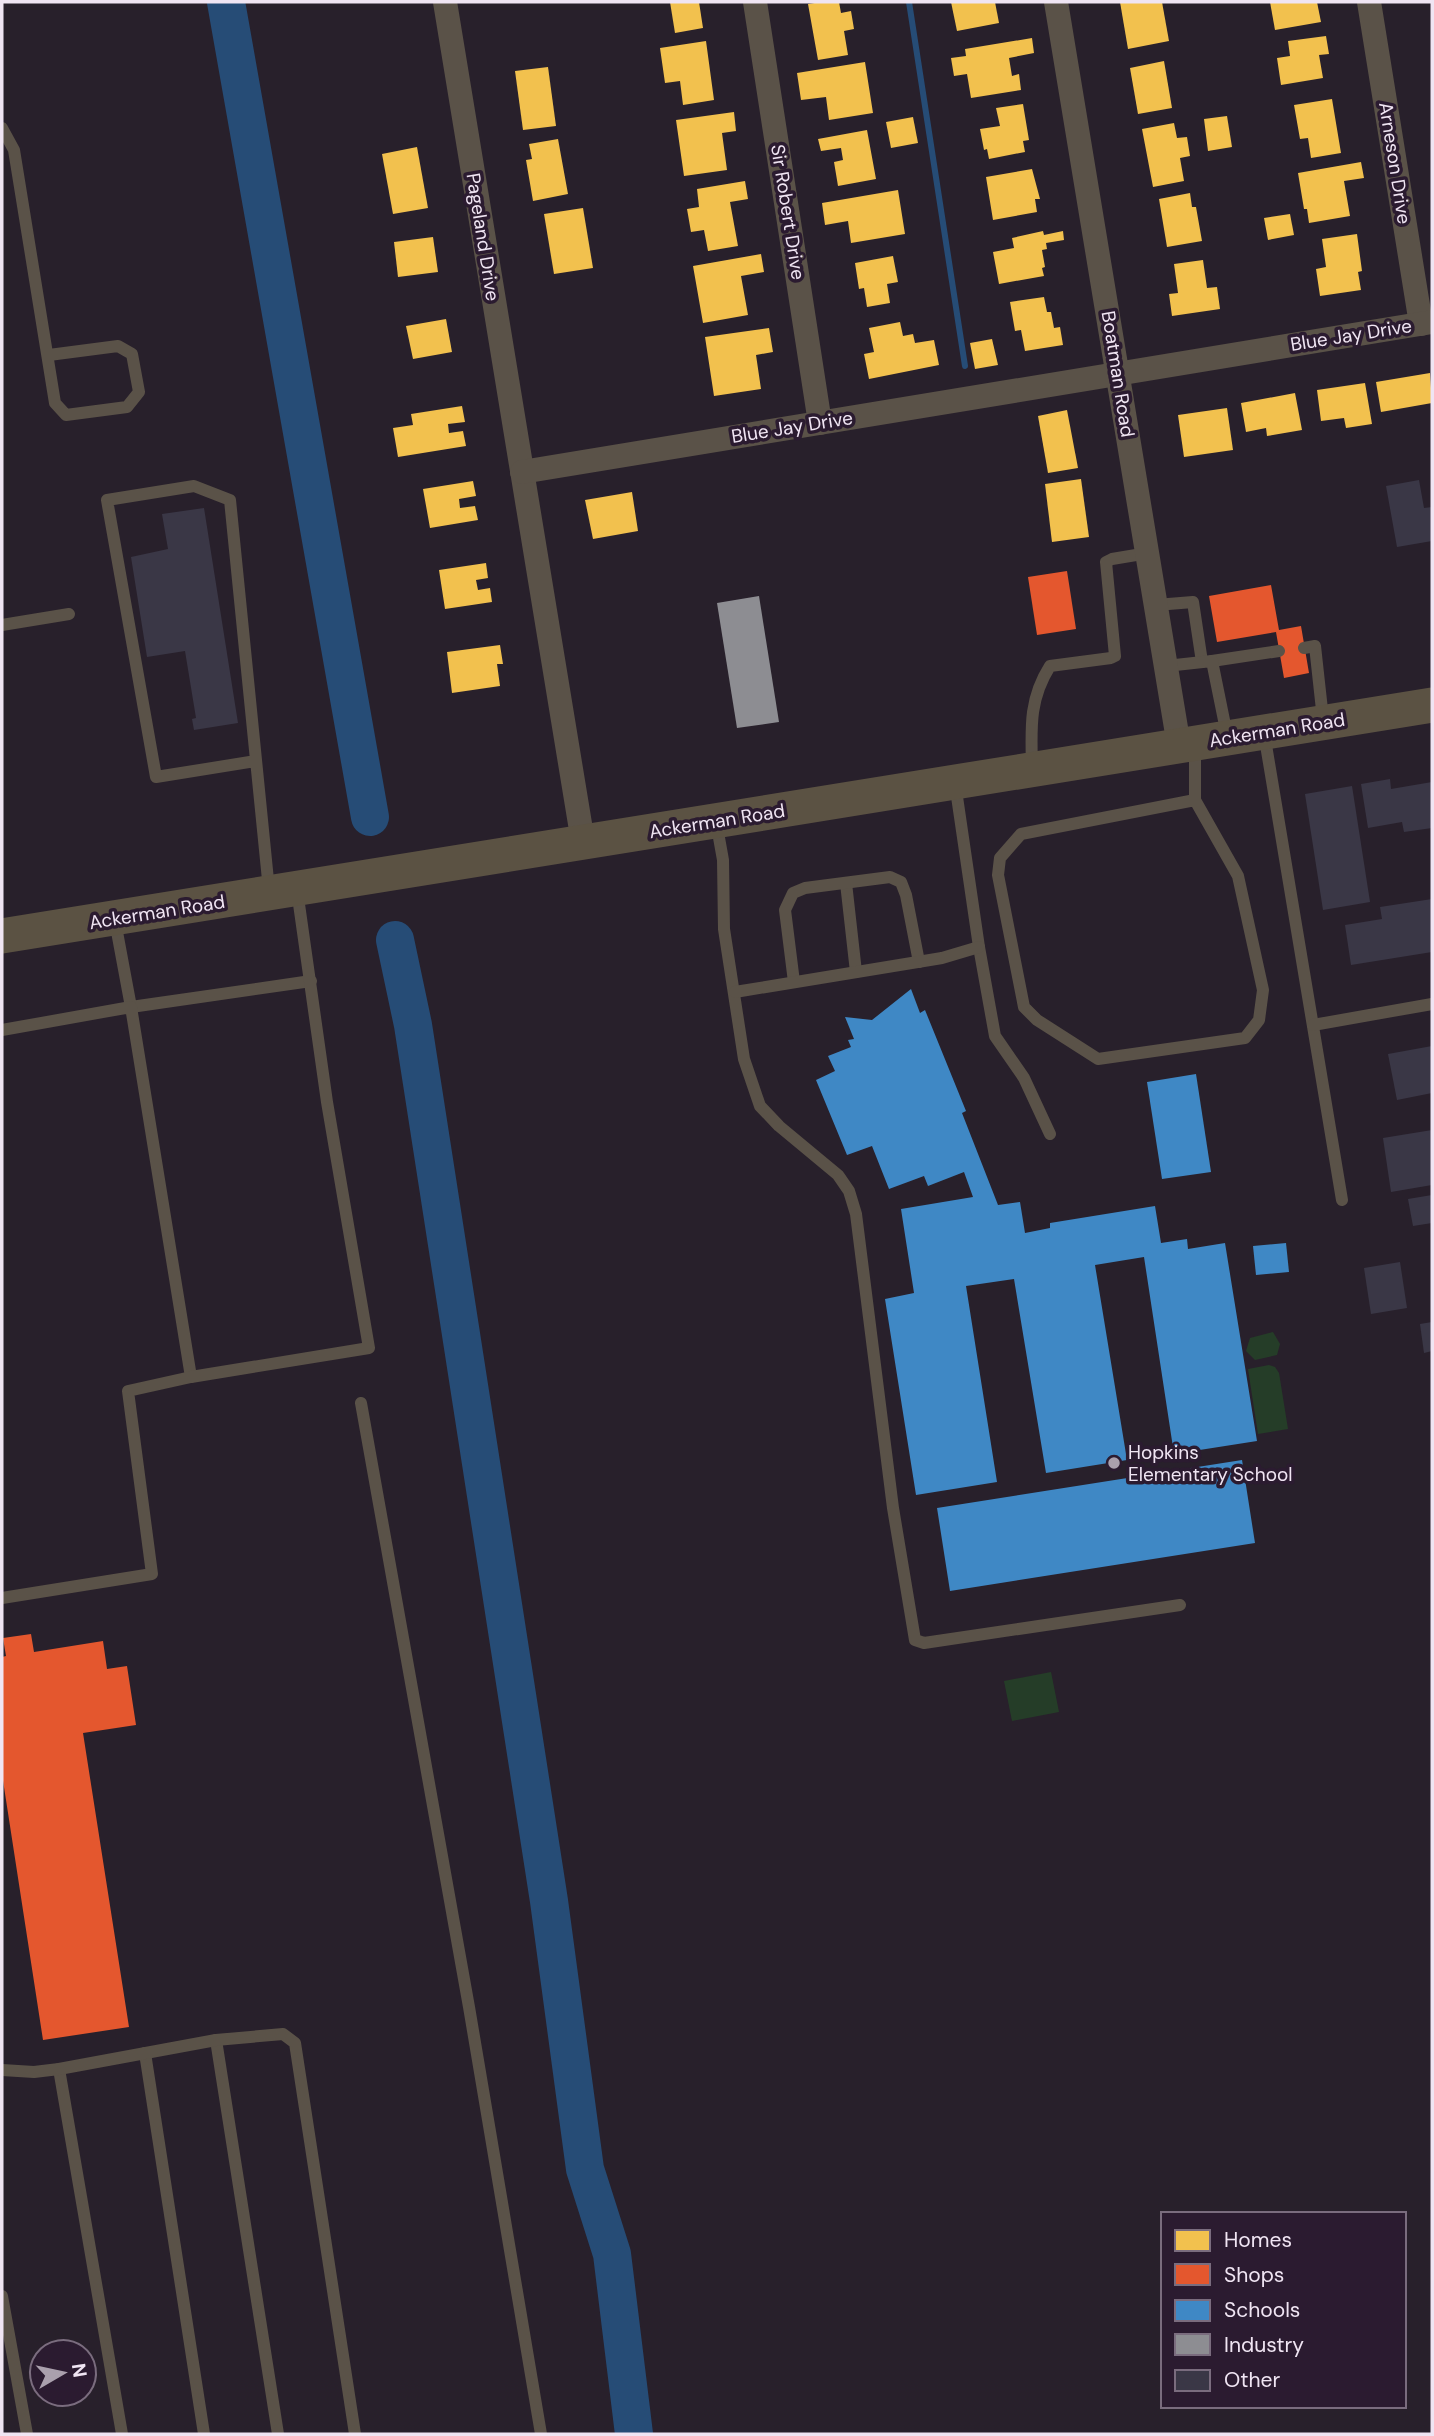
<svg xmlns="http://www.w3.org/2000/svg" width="1434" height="2436" font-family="'DM Sans',sans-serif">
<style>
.green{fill:#253d28}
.homes{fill:#f2c14e}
.shops{fill:#e4572e}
.schools{fill:#3f88c5}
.industry{fill:#8d8d92}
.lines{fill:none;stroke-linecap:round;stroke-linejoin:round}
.stream{stroke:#264c76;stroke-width:6}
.river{stroke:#264c76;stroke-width:38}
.building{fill:#3a3746}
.lane{stroke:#5a5248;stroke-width:12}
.street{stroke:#5a5248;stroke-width:24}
.secondary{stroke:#5b5243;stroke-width:35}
.poi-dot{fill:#aaa0ad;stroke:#2b1b30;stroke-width:2.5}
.labels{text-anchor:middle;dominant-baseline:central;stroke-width:7;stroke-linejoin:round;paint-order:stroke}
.street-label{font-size:19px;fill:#f0e5f3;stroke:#2b1b30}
.poi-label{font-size:19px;fill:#f0e5f3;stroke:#2b1b30;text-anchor:start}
</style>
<rect width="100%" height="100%" fill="#28202b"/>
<!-- green -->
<g class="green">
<polygon points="1273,1332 1280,1344 1277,1355 1255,1360 1246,1351 1250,1338"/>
<polygon points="1269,1365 1275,1367 1279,1373 1288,1429 1258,1434 1248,1369"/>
<polygon points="1051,1672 1059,1712 1012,1721 1004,1681"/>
</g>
<!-- homes -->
<g class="homes">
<polygon points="670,2 699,2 703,28 675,33"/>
<polygon points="821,2 839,2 841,13 851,11 854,29 844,31 848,55 818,60 808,4"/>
<polygon points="951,2 995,2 999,23 957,31"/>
<polygon points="1120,2 1162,2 1169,41 1128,49"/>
<polygon points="1270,2 1317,2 1321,22 1275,30"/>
<polygon points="1326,36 1329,54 1319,55 1323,78 1281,85 1277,58 1290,56 1288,41"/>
<polygon points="1032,38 1034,53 1009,58 1012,76 1019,74 1021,90 971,98 967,74 954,76 951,58 966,56 965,49"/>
<polygon points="706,41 714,100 683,105 680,81 665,83 660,48"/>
<polygon points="1164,61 1172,108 1138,114 1130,68"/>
<polygon points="865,62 873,113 829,120 826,97 801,100 797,73"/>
<polygon points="548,67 556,126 523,130 515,71"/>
<polygon points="1332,99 1341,153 1311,158 1308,138 1300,139 1294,105"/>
<polygon points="1023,104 1029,140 1023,141 1025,152 989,159 987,149 984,150 980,129 1000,126 996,108"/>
<polygon points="734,112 736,131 722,133 727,170 684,176 676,120"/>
<polygon points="1227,116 1232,147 1208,151 1204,119"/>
<polygon points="913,117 918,143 891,148 886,122"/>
<polygon points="1174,123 1177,138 1187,137 1190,156 1180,158 1184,181 1153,187 1142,129"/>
<polygon points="867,130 876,179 838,186 834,162 843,160 841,148 821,151 818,139"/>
<polygon points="558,139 568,194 533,201 526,160 532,159 529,144"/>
<polygon points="417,147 428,208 393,214 382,154"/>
<polygon points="1361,162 1364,178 1344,181 1350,216 1309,223 1307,209 1304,209 1298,173"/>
<polygon points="1032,169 1040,199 1035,199 1037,212 993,220 986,177"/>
<polygon points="745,181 748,199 730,202 738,246 708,251 704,230 691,232 687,209 699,207 697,189"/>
<polygon points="898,190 905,234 851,243 848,221 825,225 822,203"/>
<polygon points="1190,193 1192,207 1196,207 1202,241 1167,247 1159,199"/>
<polygon points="583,208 593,268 554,274 544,214"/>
<polygon points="1290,214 1294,235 1268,240 1264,218"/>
<polygon points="1043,231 1044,235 1063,231 1064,240 1046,243 1047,249 1042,250 1045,267 1042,268 1044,276 999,284 993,252 1014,248 1012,238"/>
<polygon points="1357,234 1362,271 1358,272 1361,290 1320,296 1316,269 1326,267 1322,239"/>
<polygon points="433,237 438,272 398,277 394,242"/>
<polygon points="761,254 764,272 741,276 748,315 703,323 693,266"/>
<polygon points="893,256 898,282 887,284 890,303 867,307 864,288 859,289 855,263"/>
<polygon points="1203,260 1207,288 1217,287 1220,309 1172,316 1169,294 1178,293 1174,264"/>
<polygon points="1044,297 1047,312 1051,312 1054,328 1060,327 1063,345 1025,351 1021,330 1015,331 1010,302"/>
<polygon points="446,319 452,352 413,359 406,326"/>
<polygon points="900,322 903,336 913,334 915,343 934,340 939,365 869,379 864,354 874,352 869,328"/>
<polygon points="769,328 773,352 756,355 761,389 714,396 705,337"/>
<polygon points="992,339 998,365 975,369 970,343"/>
<polygon points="1430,373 1432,403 1381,412 1376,382"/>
<polygon points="1365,383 1372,424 1346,428 1344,418 1321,421 1317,390"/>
<polygon points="1295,393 1302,430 1267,436 1266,428 1246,432 1241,403"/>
<polygon points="462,406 465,422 448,424 449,433 463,431 466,446 398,457 393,428 413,425 411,414"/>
<polygon points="1227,408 1233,450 1184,457 1178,415"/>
<polygon points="1067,410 1078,468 1048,473 1038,416"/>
<polygon points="1081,479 1089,537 1052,542 1045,484"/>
<polygon points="473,481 476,496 459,499 460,508 475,506 478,520 430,528 423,489"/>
<polygon points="632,492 638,531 593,539 585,500"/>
<polygon points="486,563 488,578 476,580 478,590 490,588 492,602 445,609 439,570"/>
<polygon points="500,645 503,664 497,664 500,686 452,693 447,652"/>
</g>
<!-- shops -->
<g class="shops">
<polygon points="1067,571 1076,629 1037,635 1028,577"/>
<polygon points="1271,585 1279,630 1301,626 1309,673 1284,678 1276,632 1217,642 1209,596"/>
<polygon points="31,1634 34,1652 103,1641 107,1669 127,1666 136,1725 83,1733 129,2027 43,2040 2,1774 2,1657 6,1656 3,1638"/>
</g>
<!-- schools -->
<g class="schools">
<polygon points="911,989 920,1013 925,1010 966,1111 962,1113 998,1205 1020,1202 1025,1233 1050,1228 1050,1223 1155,1206 1161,1243 1187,1239 1188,1249 1225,1243 1257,1441 1174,1454 1144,1257 1095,1265 1127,1460 1046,1473 1014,1279 966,1286 997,1482 916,1495 885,1299 914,1293 901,1209 973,1197 964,1172 928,1186 924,1176 889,1189 872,1146 847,1155 816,1080 835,1071 828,1056 851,1047 848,1040 854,1039 845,1017 872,1020"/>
<polygon points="1196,1074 1211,1172 1162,1179 1147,1082"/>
<polygon points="1286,1243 1289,1272 1256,1275 1253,1246"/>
<polygon points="1242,1460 1255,1543 950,1591 937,1508"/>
</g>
<!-- industry -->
<polygon class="industry" points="759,596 779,722 737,728 717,603"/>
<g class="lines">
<!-- stream -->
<polyline class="stream" points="909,2 965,366"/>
<!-- river -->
<g class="river">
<polyline points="226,2 370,817"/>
<polyline points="395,940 413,1025 549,1901 585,2169 612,2254 634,2434"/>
</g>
</g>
<!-- building -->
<g class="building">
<polygon points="1419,480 1424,508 1432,507 1432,541 1397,547 1386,486"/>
<polygon points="204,508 238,723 194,730 192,719 196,718 185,651 147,657 131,557 168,549 162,514"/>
<polygon points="1390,779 1391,789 1432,782 1432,828 1404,832 1402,822 1368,828 1361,784"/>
<polygon points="1352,786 1370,902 1323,910 1305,794"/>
<polygon points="1432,899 1432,952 1351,965 1345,925 1382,919 1380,907"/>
<polygon points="1432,1046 1432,1093 1397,1100 1388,1054"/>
<polygon points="1432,1130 1432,1185 1391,1192 1383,1138"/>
<polygon points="1432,1195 1432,1223 1413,1226 1408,1199"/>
<polygon points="1400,1262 1407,1308 1371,1314 1364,1268"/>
<polygon points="1432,1322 1432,1351 1424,1353 1420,1324"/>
</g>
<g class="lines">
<!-- lane -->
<g class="lane">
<polyline points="2,128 14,150 55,403 66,415 127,407 139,392 132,354 118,346 49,355"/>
<polyline points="1156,605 1193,602 1202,662"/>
<polyline points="2,625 69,614"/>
<polyline points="1304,648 1315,646 1323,719"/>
<polyline points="1212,661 1279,651"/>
<polyline points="1166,666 1212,661 1227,735"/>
<polyline points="1264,733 1342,1200"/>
<polyline points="256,761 156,777 107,500 194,486 230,500 269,890"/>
<path d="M1032,766C1031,728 1029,699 1050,666L1111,658L1115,656L1106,562L1112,559L1148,553"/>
<polyline points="955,783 979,947 995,1036 1024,1078 1050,1134"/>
<polyline points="1195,800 1021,834 1000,858 998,875 1024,1007 1037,1020 1098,1059 1245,1038 1259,1020 1263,990 1238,876 1195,800 1195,744"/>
<polyline points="716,821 723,860 724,929 744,1059 760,1106 779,1126 838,1175 849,1191 856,1214 893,1508 915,1640 924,1643 1180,1605"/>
<polyline points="846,883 856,972"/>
<polyline points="115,921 131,1007 311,981"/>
<polyline points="794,982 785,910 793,893 805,888 890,877 901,882 906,895 919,962"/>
<polyline points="735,992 942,958 979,947"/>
<polyline points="1313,1025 1432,1004"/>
<polyline points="2,1030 131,1007 191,1377"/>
<polyline points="361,1403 469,2007 541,2434"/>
<polyline points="2,1598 152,1574 128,1391 191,1377 369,1348 327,1102 297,890"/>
<polyline points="216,2040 278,2434"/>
<polyline points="145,2053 204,2434"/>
<polyline points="59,2069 122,2434"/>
<polyline points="2,2070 34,2072 59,2069 216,2040 283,2034 295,2043 355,2434"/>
<polyline points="2,2296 27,2434"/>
</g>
<!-- street -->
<g class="street">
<polyline points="445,2 583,842"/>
<polyline points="755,2 820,423"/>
<polyline points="1056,2 1179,746"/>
<polyline points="1369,2 1421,324"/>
<polyline points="522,472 1432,322"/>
</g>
<!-- secondary -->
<polyline class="secondary" points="2,936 1432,705"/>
</g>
<!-- markers -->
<circle class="poi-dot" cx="1114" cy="1463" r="7"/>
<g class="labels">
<!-- street labels -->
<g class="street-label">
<text transform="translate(1395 163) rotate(81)">Arneson Drive</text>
<text transform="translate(788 212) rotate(81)">Sir Robert Drive</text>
<text transform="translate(483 237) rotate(81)">Pageland Drive</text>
<text transform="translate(1351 335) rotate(-9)">Blue Jay Drive</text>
<text transform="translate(1118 374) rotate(81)">Boatman Road</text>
<text transform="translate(792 427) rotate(-9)">Blue Jay Drive</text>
<text transform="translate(1277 730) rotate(-9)">Ackerman Road</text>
<text transform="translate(717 821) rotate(-9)">Ackerman Road</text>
<text transform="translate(157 912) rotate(-9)">Ackerman Road</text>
</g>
<!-- poi labels -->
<g class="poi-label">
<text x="1128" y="1452">Hopkins<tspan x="1128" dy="22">Elementary School</tspan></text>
</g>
</g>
<!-- border -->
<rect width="1434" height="2436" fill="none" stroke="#f0e5f3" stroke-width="7"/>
<!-- legend -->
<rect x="1161" y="2212" width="245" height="196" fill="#2b1b30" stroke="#7a6c7e" stroke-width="2"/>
<rect x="1175" y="2230" width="35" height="21" fill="#f2c14e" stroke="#7a6c7e" stroke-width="2"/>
<text x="1224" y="2247" font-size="21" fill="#f0e5f3">Homes</text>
<rect x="1175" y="2264" width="35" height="21" fill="#e4572e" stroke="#7a6c7e" stroke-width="2"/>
<text x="1224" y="2282" font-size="21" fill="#f0e5f3">Shops</text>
<rect x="1175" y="2300" width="35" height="21" fill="#3f88c5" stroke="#7a6c7e" stroke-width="2"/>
<text x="1224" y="2317" font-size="21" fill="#f0e5f3">Schools</text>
<rect x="1175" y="2334" width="35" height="21" fill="#8d8d92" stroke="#7a6c7e" stroke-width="2"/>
<text x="1224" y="2352" font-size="21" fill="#f0e5f3">Industry</text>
<rect x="1175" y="2370" width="35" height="21" fill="#3a3746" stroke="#7a6c7e" stroke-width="2"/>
<text x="1224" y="2387" font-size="21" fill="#f0e5f3">Other</text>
<!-- north arrow -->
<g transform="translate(63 2373) rotate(81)"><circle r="33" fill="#2b1b30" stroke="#7a6c7e" stroke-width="2"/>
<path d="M0-5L12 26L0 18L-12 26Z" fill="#aaa0ad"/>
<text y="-10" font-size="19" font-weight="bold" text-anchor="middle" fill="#f0e5f3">N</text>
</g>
</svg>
